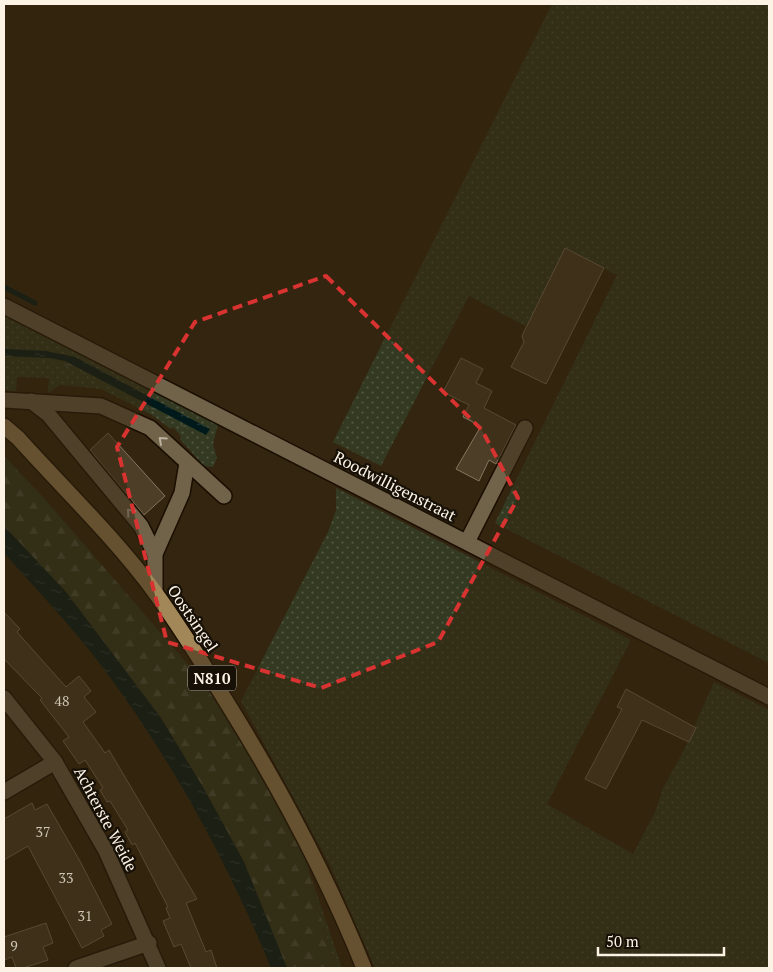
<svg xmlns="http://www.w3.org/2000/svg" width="773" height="972" font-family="'PT Serif',serif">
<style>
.grass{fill:url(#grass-dots)}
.forest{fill:url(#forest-firs)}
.wetland{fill:url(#wetland-marsh)}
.water{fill:url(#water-ripples)}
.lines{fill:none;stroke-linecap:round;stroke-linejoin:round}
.stream{stroke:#00191a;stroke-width:5}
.building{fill:#4d3e27;stroke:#85755d}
.minor-casing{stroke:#1a0e00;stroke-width:18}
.major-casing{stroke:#1a0e00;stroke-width:18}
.minor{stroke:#71624a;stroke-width:15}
.major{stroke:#a28858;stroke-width:15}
.oneway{stroke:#bdb29f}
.marked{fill:none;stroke:#d83231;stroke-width:4;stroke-dasharray:10 6;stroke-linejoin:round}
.labels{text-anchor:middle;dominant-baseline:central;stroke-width:4.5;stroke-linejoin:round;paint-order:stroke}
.number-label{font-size:14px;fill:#d0c6b6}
.shield{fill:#161007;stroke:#b7afa2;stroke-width:1}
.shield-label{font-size:15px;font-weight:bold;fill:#fcf3e5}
.street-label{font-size:16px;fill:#fcf3e5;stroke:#161007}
</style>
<defs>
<pattern id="grass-dots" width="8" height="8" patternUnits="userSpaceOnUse" patternTransform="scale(1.25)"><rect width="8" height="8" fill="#333a21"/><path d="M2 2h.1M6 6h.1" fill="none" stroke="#515741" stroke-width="1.8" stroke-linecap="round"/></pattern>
<pattern id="forest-firs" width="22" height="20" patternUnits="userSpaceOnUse" patternTransform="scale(1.25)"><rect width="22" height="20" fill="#333a21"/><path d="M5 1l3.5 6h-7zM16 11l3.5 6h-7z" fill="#515741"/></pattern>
<pattern id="wetland-marsh" width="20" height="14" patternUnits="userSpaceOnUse" patternTransform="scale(1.25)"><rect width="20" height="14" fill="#333a21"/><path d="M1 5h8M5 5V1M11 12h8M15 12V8" fill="none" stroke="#515741"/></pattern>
<pattern id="water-ripples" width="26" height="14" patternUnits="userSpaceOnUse" patternTransform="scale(1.25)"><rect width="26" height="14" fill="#00191a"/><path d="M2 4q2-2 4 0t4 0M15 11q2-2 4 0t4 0" fill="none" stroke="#263b3b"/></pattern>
</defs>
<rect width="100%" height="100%" fill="#33250f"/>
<!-- grass -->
<g class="grass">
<polygon points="552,4 769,4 769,663 495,523 617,275 566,249 527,327 469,296 381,466 333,442"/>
<polygon points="4,311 218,424 213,444 217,458 213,467 204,466 180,439 181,436 173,427 171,429 152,415 101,389 60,385 48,393 49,378 17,377 16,392 4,390"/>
<polygon points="336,488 631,640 547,804 633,854 656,810 663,788 683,752 714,682 769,710 769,968 375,968 330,865 241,701 328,532 336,510"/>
<polygon points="305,859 342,968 335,968"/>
</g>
<!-- forest -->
<polygon class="forest" points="4,456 43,497 205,684 254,762 305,859 335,968 287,968 244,862 204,789 161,718 66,592 4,526"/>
<!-- wetland -->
<polygon class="wetland" points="4,354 68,360 207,433 184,427 71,367 53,363 4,361"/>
<!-- water -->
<g class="water">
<polygon points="4,349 46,351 75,357 210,429 206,435 65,361 50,358 4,356"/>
<path d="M4,526L66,592L161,718L204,789L244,862L287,968H271C224,853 160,738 82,641C57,611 30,582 4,553Z"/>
</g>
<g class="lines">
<!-- stream -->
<polyline class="stream" points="4,287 35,303"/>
</g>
<!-- building -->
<g class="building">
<polygon points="565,248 604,268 546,384 511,367 524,342 522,336"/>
<polygon points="461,358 483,369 476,383 492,391 484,408 516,425 496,464 489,460 479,481 456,469 481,426 463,417 469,405 443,392"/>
<polygon points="108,433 165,496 144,515 90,450"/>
<polygon points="4,612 20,629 17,632 66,687 79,676 91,691 84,697 96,712 83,722 105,753 109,750 197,899 186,903 206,952 211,950 217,968 191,968 181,944 174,947 163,921 170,918 166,908 168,907 135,843 132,845 125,832 128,830 110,801 107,802 100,790 103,788 85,760 79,764 63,741 69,737 40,700 42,698 4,659"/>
<polygon points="626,689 696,728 689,742 642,720 606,789 585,779 622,709 617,707"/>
<polygon points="32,803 35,810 47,804 81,863 112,924 101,930 104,936 82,948 28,846 4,860 4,819"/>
<polygon points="46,923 53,943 43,947 48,960 23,968 16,968 12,957 4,960 4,937"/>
</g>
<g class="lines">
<!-- minor casing -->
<g class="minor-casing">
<g id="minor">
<polyline points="4,306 769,697"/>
<polyline points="4,400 101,406 150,428 224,496"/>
<polyline points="31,401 48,414 141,526 155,554"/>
<polyline points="467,542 525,428"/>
<polyline points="155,592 155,554 182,493 187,463"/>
<polyline points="4,698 55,762 106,851 158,968"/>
<polyline points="4,792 55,762"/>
<polyline points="76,968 149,943"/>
</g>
</g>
<!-- major casing -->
<g class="major-casing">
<path id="major" d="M4,426L18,438C63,488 115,538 154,591C181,628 205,667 229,706C281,790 327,876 364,968"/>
</g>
<!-- minor -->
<use href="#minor" class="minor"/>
<!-- major -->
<use href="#major" class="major"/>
</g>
<!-- one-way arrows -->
<defs><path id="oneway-chevron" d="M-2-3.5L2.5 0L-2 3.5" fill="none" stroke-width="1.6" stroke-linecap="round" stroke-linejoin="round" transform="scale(1.25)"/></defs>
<g class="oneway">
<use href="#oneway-chevron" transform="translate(162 440) rotate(-138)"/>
<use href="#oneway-chevron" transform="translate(130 512) rotate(-131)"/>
</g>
<!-- marked area -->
<path d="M0 0H773V972H0ZM326,276L482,430L518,498L438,642L321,688L167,642L117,447L195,322Z" fill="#33250f" fill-opacity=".55" fill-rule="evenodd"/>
<path class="marked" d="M326,276L482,430L518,498L438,642L321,688L167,642L117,447L195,322Z"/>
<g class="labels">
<!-- number labels -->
<g class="number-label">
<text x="62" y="700">48</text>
<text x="43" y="831">37</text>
<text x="66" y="877">33</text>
<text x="85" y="915">31</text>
<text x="14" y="945">9</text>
</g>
<!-- shield labels -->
<rect class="shield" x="188" y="665.5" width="48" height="25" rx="4"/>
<g class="shield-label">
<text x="212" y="678">N810</text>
</g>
<!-- street labels -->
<g class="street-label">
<text transform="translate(395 486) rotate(27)">Roodwilligenstraat</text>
<text transform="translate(193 618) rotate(56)">Oostsingel</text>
<text transform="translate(106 819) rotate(62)">Achterste Weide</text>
</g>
</g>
<!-- border -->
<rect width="773" height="972" fill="none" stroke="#fcf3e5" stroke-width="10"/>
<!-- scale -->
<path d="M598 947v8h126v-8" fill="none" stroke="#fcf3e5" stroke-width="2.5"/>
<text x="606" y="947" font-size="15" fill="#fcf3e5" stroke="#161007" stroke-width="4" paint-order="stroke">50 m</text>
</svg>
